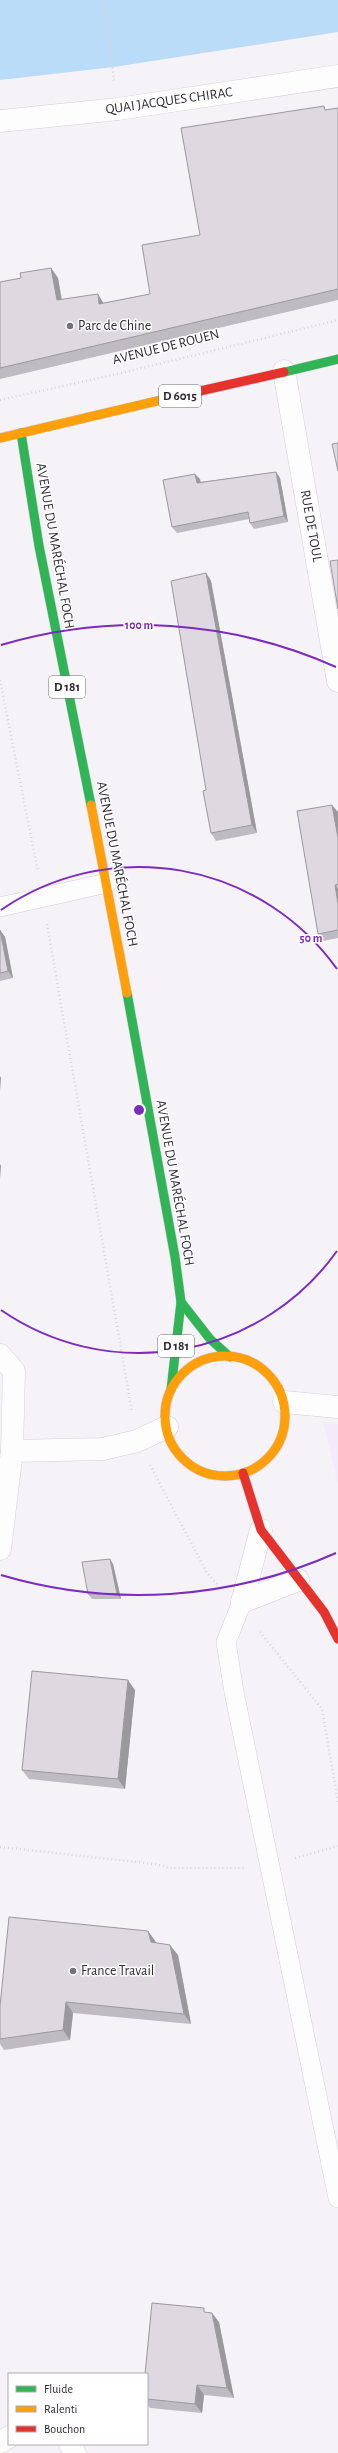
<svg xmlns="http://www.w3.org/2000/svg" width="338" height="2453" font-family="'Alegreya Sans',sans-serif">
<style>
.built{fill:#f3ebfa}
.water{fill:#bbdcf8}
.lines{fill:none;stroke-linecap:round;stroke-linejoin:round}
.lane-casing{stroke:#d4cfd8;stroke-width:20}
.street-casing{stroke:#d4cfd8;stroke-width:23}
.fast-casing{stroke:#d4cfd8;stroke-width:10}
.slow-casing{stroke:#d4cfd8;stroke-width:10}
.jam-casing{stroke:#d4cfd8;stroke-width:10}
.path{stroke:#d7d6d9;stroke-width:2.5;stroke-dasharray:1 3;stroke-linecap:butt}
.lane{stroke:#fefdfe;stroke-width:19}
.street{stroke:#fefdfe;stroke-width:22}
.fast{stroke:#30b455;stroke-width:9}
.slow{stroke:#ff9f0a;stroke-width:9}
.jam{stroke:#e5322d;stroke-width:9}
.wall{fill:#bfbbc2}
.shaded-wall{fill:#9b989e}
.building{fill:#ded9e1;stroke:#9b989e}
.ring{fill:none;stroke:#7b2cbf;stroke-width:2}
.poi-dot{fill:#757079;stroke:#fff;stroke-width:1.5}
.labels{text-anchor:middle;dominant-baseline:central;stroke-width:3;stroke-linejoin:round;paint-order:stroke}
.shield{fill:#fff;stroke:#6e6a72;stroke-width:1}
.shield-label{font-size:13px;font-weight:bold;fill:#302a35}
.street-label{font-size:14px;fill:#302a35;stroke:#fff}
.poi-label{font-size:14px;fill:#302a35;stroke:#fff;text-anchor:start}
.centre{fill:#7b2cbf;stroke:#fff;stroke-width:2}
.ring-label{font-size:12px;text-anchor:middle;font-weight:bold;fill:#7b2cbf;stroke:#fff;stroke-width:3;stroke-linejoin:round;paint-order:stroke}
</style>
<rect width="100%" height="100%" fill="#f5f2f8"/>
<!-- built -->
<polygon class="built" points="323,1422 338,1424 338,1484"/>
<!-- water -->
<polygon class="water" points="0,0 338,0 338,32 114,67 0,80"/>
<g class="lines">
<!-- lane casing -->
<g class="lane-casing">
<g id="lane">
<polyline points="0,907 107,883"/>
<polyline points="242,1602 226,1642 234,1692 338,2198"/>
</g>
</g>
<!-- street casing -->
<g class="street-casing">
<g id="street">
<polyline points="0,121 118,109 338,76"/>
<polyline points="284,371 338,681"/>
<polyline points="0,1355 14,1371 12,1451"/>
<polyline points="284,1402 338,1407"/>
<polyline points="0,1549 12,1451 103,1449 137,1441 167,1427"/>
<polyline points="242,1602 261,1530"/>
<polyline points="242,1602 298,1580"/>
<polyline points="0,2442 9,2437"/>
<polyline points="70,2444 75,2453"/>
</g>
</g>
<!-- fast casing -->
<g class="fast-casing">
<g id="fast">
<polyline points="284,372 338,359"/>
<polyline points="21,433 39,546 91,805"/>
<polyline points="127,993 175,1257 181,1302 171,1390"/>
<polyline points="181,1302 210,1339 230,1357"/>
</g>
</g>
<!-- slow casing -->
<g class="slow-casing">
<g id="slow">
<polyline points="0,438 178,396"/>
<polyline points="91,805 127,993"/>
<circle cx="225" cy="1416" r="60"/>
</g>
</g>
<!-- jam casing -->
<g class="jam-casing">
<g id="jam">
<polyline points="178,396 284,372"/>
<polyline points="243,1473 261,1530 324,1612 338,1639"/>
</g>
</g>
<!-- path -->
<g class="path">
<polyline points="105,0 114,81"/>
<polyline points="0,400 126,372 338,320"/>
<polyline points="0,680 38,872"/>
<polyline points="47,924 132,1412"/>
<polyline points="150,1465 207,1573 217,1584"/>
<polyline points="260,1632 322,1709 338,1802"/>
<polyline points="0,1847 155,1864 169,1868 244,1868"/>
<polyline points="295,1858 338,1846"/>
</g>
<!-- lane -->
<use href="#lane" class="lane"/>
<!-- street -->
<use href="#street" class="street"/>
<!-- fast -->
<use href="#fast" class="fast"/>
<!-- slow -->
<use href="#slow" class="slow"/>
<!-- jam -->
<use href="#jam" class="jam"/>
</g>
<!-- wall -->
<g class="wall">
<polygon points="338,108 338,300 0,379 0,282 21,278 51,268 58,278 62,299 104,303 150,294 200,235 326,110"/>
<polygon points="276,472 280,478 288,522 254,529 250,523 249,519 177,533 172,527 200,479 200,482"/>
<polygon points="206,573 211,581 257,833 216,841 211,833 206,790"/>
<polygon points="338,812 338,938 323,941 318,934"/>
<polygon points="0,930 5,937 13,978 0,981"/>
<polygon points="113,1564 121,1599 92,1599 88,1594"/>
<polygon points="135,1690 125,1789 29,1779 22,1770"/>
<polygon points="148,1931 156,1942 178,1955 191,2024 73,2013 70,2040 4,2050 0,2044 0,2006"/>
<polygon points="219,2322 234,2398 204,2395 202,2413 150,2408 147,2404 147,2374"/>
</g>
<!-- shaded-wall -->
<g class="shaded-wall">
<polygon points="51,268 58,278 63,310 57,300"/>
<polygon points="98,294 104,304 99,304"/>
<polygon points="276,472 280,478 288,522 284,516"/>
<polygon points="195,474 200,479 202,488 197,483"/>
<polygon points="206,573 211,581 257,833 252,825"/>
<polygon points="332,805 338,812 338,838"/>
<polygon points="335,885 338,889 338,904"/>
<polygon points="0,930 5,937 13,978 8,971"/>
<polygon points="0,1076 1,1078 0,1091"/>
<polygon points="0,1164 1,1166 0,1179"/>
<polygon points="110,1559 113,1564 121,1599 117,1594"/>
<polygon points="128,1680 135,1690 125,1789 118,1779"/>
<polygon points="148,1931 155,1941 158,1952 151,1942"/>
<polygon points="170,1945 178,1955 191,2024 184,2014"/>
<polygon points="66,2002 73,2013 70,2040 63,2030"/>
<polygon points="212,2313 219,2322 234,2398 227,2388"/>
<polygon points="197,2385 204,2395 202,2413 195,2404"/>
</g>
<!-- building -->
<g class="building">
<polygon points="324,106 325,110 338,108 338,289 0,368 0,282 21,278 20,273 51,268 57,300 98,294 99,304 150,294 142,245 200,235 181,128"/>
<polygon points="338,443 338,471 332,444"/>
<polygon points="276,472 284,516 250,523 248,512 172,527 163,480 195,474 197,483"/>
<polygon points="338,560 338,609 330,561"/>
<polygon points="206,573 252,825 211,833 203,791 206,790 171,581"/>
<polygon points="332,805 338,838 338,884 335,885 338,904 338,930 318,934 297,811"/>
<polygon points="0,930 8,971 0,973"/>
<polygon points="110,1559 117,1594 88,1594 82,1562"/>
<polygon points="32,1671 128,1680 118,1779 22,1770"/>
<polygon points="9,1917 148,1931 151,1942 170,1945 184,2014 66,2002 63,2030 0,2039 0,2006"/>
<polygon points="152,2303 204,2308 204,2312 212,2313 227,2388 197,2385 195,2404 147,2399 147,2374 145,2374"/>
</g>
<!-- distance rings -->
<g class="ring">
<path d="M337 1251A243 243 0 0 1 1 1310M1 910A243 243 0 0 1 337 969"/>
<path d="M336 1553A485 485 0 0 1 1 1575M1 645A485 485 0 0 1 336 667"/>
</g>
<!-- markers -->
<g class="poi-dot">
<circle cx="70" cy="326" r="4"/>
<circle cx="73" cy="1971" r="4"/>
</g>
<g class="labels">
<!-- shield labels -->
<g class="shield">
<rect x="159" y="385" width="42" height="22" rx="3"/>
<rect x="49" y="676" width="36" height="22" rx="3"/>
<rect x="158" y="1335" width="36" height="22" rx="3"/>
</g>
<g class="shield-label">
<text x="180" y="396">D 6015</text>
<text x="67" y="687">D 181</text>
<text x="176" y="1346">D 181</text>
</g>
<!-- street labels -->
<g class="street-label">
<text transform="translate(169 101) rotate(-8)">QUAI JACQUES CHIRAC</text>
<text transform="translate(166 347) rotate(-14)">AVENUE DE ROUEN</text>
<text transform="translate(311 526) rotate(80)">RUE DE TOUL</text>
<text transform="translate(55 546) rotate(80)">AVENUE DU MARÉCHAL FOCH</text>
<text transform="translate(117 864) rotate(79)">AVENUE DU MARÉCHAL FOCH</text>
<text transform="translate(175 1183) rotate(80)">AVENUE DU MARÉCHAL FOCH</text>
</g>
<!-- poi labels -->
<g class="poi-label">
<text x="78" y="326">Parc de Chine</text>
<text x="81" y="1971">France Travail</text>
</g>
</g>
<circle cx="139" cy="1110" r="6" class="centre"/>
<g class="ring-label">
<text x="139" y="629">100 m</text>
<text x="311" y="942">50 m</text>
</g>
<!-- legend -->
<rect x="8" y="2373" width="140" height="72" fill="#ffffff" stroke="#acaaae"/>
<rect x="16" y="2386" width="20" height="6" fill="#30b455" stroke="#acaaae"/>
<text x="44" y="2393" font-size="12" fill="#302a35">Fluide</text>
<rect x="16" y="2406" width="20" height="6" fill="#ff9f0a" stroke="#acaaae"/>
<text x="44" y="2413" font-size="12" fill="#302a35">Ralenti</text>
<rect x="16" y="2426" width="20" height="6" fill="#e5322d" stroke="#acaaae"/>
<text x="44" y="2433" font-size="12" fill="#302a35">Bouchon</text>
</svg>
